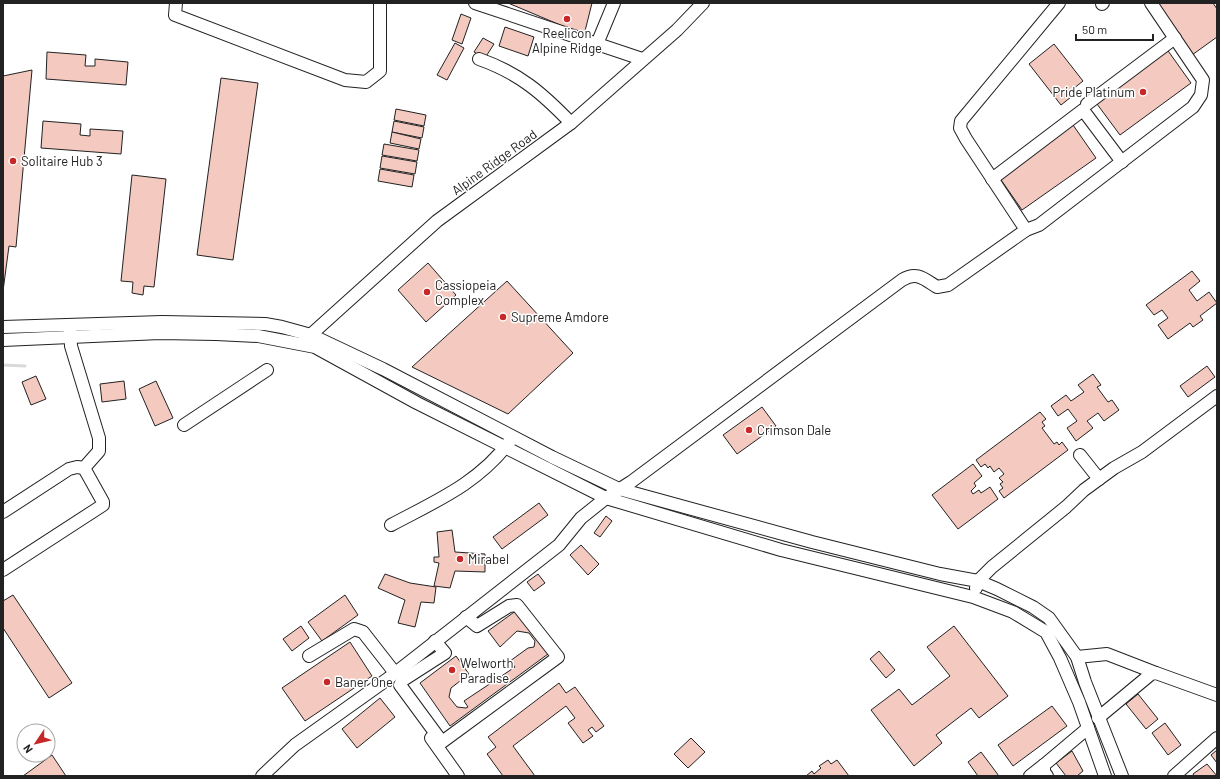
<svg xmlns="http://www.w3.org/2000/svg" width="1220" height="779" font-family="Barlow,sans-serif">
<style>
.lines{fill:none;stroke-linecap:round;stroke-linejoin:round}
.stream{stroke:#d9d9d9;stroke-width:3}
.building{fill:#f3c9c0;stroke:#222}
.minor-casing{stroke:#222;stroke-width:14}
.minor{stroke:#fff;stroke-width:12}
.poi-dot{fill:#c62828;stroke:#fff;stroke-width:1.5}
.labels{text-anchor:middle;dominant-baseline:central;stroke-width:3;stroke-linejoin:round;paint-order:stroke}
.poi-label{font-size:13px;fill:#222;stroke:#fff;text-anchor:start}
.street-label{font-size:13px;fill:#222;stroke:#fff}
</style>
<rect width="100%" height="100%" fill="#fff"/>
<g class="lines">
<!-- stream -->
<polyline class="stream" points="3,365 25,366"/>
</g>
<!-- building -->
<g class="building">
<polygon points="508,3 592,3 584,35"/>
<polygon points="1156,3 1213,3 1217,9 1217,37 1192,55"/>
<polygon points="461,14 471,18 462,44 452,40"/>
<polygon points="505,27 534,37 528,56 499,46"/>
<polygon points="483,38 494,44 485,58 474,52"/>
<polygon points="455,43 464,48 447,80 437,75"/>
<polygon points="1054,44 1083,81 1068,93 1071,97 1061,105 1029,64"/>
<polygon points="1166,48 1191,83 1120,135 1094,100"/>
<polygon points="47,52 86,55 85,66 95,66 95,59 128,62 126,85 46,79"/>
<polygon points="32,70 16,247 9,246 3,291 3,76"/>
<polygon points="221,78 258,83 233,260 197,255"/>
<polygon points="396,109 426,115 424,126 394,120"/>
<polygon points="43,121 81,124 80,135 90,136 90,129 123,131 121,154 41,148"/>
<polygon points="394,121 424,127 422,138 392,132"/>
<polygon points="1073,125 1096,158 1022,210 999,177"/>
<polygon points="392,132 421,139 419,149 390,143"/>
<polygon points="384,144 419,150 417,161 382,155"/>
<polygon points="382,156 417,162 415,174 380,168"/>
<polygon points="380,169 414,175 412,187 378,181"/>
<polygon points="132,175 166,179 154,287 144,286 143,295 132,293 133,282 121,281"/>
<polygon points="428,263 456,295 426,322 398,290"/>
<polygon points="1192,271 1200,281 1189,290 1197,301 1209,292 1217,303 1200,316 1203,320 1193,327 1190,323 1168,339 1158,325 1168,318 1162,310 1154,315 1146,305"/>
<polygon points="507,281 573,353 508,414 412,367"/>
<polygon points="1207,366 1215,377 1188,397 1180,386"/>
<polygon points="1093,374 1101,385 1097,387 1108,402 1112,400 1119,410 1104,421 1098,413 1087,421 1093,428 1076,441 1067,428 1077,421 1068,409 1058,416 1051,406 1066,395 1071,401 1084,392 1078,385"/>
<polygon points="36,376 46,399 31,405 22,382"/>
<polygon points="124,381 126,399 102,402 100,384"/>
<polygon points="156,381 173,418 155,426 139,389"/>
<polygon points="762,407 776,426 737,454 723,435"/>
<polygon points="1040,412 1046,419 1042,422 1045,426 1042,428 1054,444 1057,442 1059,445 1062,442 1068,450 1004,498 999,491 1003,488 1000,484 1003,482 999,478 1004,474 999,468 994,472 990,466 988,468 985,464 981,467 976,460"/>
<polygon points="973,464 982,476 974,483 976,486 971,491 973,494 979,490 981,493 990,487 998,499 958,529 932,495"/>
<polygon points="539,503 548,515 502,549 493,537"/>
<polygon points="606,516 612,521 600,537 594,533"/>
<polygon points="452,530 455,552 485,554 485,572 455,571 450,588 434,586 439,563 434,562 434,557 439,557 437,532"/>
<polygon points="581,545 599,564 588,575 570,555"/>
<polygon points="385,574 410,583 436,587 434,603 421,602 415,627 398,623 405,600 378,588"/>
<polygon points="538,574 545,583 534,591 527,582"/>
<polygon points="13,595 72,683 49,698 3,628 3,601"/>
<polygon points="345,595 358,615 322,641 308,622"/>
<polygon points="517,610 548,654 450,726 420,683 456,656 469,674 451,688 449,697 457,707 466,708 468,707 464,701 515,667 510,661 528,648 534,647 535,641 529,633 517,631 500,647 488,631"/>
<polygon points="301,626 309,638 292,651 283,639"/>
<polygon points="954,626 1008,696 979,718 971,708 936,735 942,743 914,766 871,710 899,689 912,705 950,676 927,647"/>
<polygon points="350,642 372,676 305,721 282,688"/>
<polygon points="879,651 895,670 886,678 870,659"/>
<polygon points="559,683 566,693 575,687 604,726 596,732 592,727 588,730 593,736 583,743 568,723 575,718 566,706 513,746 535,776 503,776 487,754 496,747 488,737"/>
<polygon points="1138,694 1158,719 1146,729 1126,704"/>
<polygon points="380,698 395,717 357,748 342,729"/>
<polygon points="1052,706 1067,726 1013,766 998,745"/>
<polygon points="1165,723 1181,745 1168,755 1152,733"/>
<polygon points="691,738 705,752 688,768 674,754"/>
<polygon points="1217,750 1217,763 1211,755"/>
<polygon points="1072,751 1083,771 1077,776 1066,776 1056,763"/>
<polygon points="981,752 999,776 978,776 968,762"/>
<polygon points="52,755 66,776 23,776"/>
<polygon points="828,760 831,764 837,760 849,776 806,776 812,771 814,774 821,768 819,766"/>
<polygon points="1207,764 1217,776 1194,776 1193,774"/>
</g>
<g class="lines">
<!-- minor casing -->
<g class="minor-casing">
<g id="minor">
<polyline points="176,3 175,15 345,80 366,82 380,71 380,3"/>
<polyline points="475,3 642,59"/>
<polyline points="1102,4 1103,3"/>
<polyline points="597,44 614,3"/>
<path d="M479,59C519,73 542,93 571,123"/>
<polyline points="1087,104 1175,38"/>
<polyline points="992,179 1083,110 1122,162"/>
<polyline points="1026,230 966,139 960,128 961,121 1059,3"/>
<polyline points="3,327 162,322 265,324 282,327 311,335 383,369 552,457 619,489 812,542 940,574 978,581 997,589 1033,607 1049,618 1077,657 1085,682 1122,776"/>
<polyline points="70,328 71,346 99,438 99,451 84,468"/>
<polyline points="3,340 160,333 216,334 258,336 315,347 417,403 606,498 781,550 973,597 1013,612 1046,632 1060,658 1079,702 1105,776"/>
<polyline points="305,340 437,221 571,123 677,30 703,3"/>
<polyline points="184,425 267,370"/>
<polyline points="1080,455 1099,479"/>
<polyline points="3,512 69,469 77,467 84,468"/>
<path d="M391,525C436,501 479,483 510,441"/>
<polyline points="3,570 103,505 103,502 84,468"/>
<polyline points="976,588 978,581 992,567 1066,507 1084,490 1114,468 1142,452 1217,396"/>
<polyline points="435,641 445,653 403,680 400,685 442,742 558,657 517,605 509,606 477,626 466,617"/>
<polyline points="309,656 354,629 363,632 395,673"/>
<polyline points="1077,657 1107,654 1156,673"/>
<polyline points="1098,718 1151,674 1156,673 1217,695"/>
<polyline points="431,738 458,776"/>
<path d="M262,776L295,745L389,678L559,545L581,518L606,498L631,482L902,280C917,271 924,279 937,287L948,285L1026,230L1039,225L1193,107L1201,95L1203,80L1151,3"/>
<polyline points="1030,776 1044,765"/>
<polyline points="1047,776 1044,772 1044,765 1088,728"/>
<polyline points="1174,776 1217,738"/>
</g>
</g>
<!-- minor -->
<use href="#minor" class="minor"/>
</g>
<!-- markers -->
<g class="poi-dot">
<circle cx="567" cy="19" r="4"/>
<circle cx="1143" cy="92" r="4"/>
<circle cx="13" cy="161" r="4"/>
<circle cx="427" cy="292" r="4"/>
<circle cx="503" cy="317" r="4"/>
<circle cx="749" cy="430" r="4"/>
<circle cx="460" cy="559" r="4"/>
<circle cx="452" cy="670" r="4"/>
<circle cx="327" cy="682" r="4"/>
</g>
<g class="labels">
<!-- poi labels -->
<g class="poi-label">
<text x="567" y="33" text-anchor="middle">Reelicon<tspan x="567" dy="15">Alpine Ridge</tspan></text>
<text x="1135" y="92" text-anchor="end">Pride Platinum</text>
<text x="21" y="161">Solitaire Hub 3</text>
<text x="435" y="285">Cassiopeia<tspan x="435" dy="15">Complex</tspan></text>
<text x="511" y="317">Supreme Amdore</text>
<text x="757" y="430">Crimson Dale</text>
<text x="468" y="559">Mirabel</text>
<text x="460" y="663">Welworth<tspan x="460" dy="15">Paradise</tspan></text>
<text x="335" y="682">Baner One</text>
</g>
<!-- street labels -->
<g class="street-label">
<text transform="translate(494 162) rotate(-36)">Alpine Ridge Road</text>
</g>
</g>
<!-- border -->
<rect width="1220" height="779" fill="none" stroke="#222222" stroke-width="8"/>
<!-- north arrow -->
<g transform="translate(36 743) rotate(235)"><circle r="19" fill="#ffffff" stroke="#a7a7a7"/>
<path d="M0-3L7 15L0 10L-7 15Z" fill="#c62828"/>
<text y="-6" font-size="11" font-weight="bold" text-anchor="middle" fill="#222222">N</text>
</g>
<!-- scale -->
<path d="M1076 34v6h77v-6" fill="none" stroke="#222222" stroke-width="2"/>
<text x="1082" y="34" font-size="12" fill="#222222" stroke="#ffffff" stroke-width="3" paint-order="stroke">50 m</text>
</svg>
